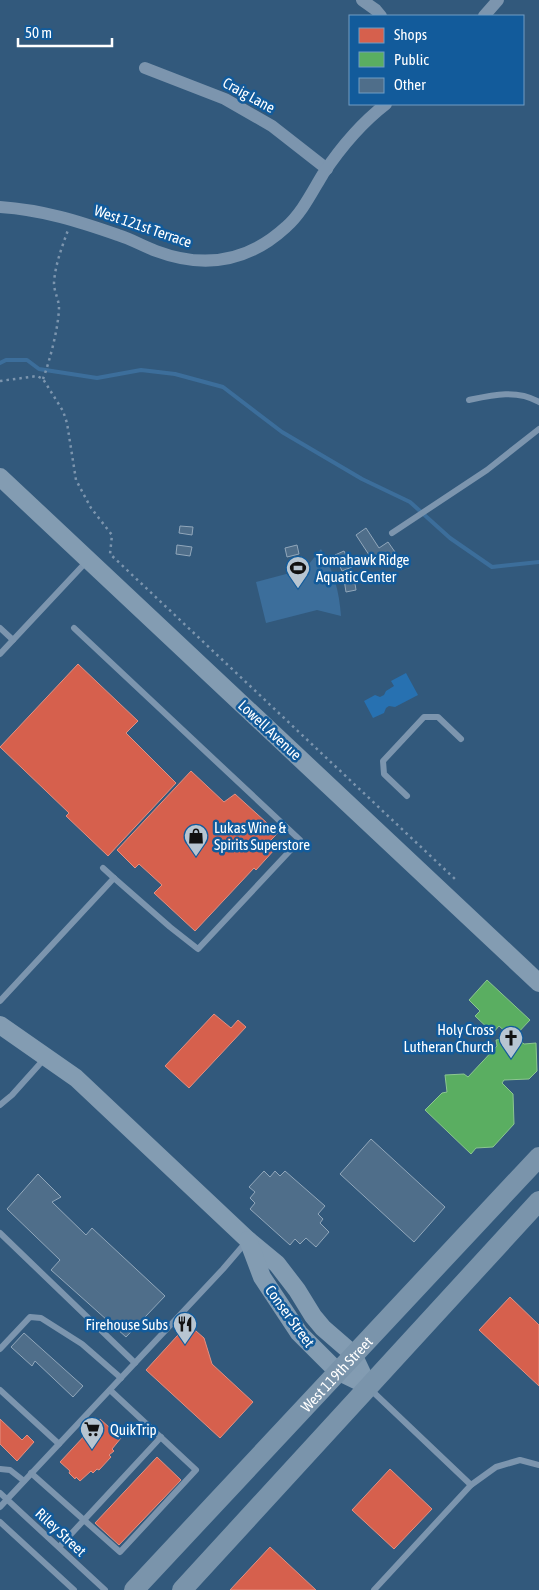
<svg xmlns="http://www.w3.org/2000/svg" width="539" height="1590" font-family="'Asap Condensed',sans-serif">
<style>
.green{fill:#2771b1}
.water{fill:#3c6e9b}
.shops{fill:#d6604d;stroke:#e29082}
.public{fill:#5aae61;stroke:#8cc690}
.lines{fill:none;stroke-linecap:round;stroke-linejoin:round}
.stream{stroke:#3c6e9b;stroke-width:4}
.building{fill:#4f6e8a;stroke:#91a7bb}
.path{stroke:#7c95ae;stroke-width:2.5;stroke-dasharray:2.5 4;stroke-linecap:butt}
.lane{stroke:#7c95ae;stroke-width:6}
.street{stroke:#7c95ae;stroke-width:12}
.secondary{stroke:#839cb2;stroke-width:18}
.primary{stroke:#7a94ab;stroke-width:20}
.labels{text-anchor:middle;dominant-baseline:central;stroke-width:5;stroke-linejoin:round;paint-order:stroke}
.street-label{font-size:15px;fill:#fff;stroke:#125b9b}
.poi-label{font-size:15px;fill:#fff;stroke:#125b9b;text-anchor:start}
</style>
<rect width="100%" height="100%" fill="#32597c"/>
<!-- green -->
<polygon class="green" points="406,673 418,695 395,707 389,706 386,708 384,713 373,718 364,701 375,695 380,697 384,695 386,691 394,686 391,681"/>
<!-- water -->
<path class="water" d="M321,549C334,572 339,590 341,616L317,610L266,623L256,582L305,569Z"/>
<!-- shops -->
<g class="shops">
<polygon points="78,664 138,721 126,733 176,783 108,856 66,816 69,813 0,747"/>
<polygon points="191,771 224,802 235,794 278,833 268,843 275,849 256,870 254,868 195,931 154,893 162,885 139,864 135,868 117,850"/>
<polygon points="214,1014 231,1028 238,1020 246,1027 189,1088 165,1066"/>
<polygon points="510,1297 539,1325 539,1386 479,1330"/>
<polygon points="188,1324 204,1338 212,1364 253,1402 220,1438 146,1370"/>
<polygon points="0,1419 22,1440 27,1435 34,1442 17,1461 0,1444"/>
<polygon points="100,1419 110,1428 112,1426 119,1432 117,1434 121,1438 112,1449 114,1451 109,1455 111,1457 99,1470 97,1469 93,1473 91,1471 80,1481 76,1477 75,1479 69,1473 70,1471 60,1462"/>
<polygon points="157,1457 181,1480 119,1545 95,1523"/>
<polygon points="390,1469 432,1509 394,1549 352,1510"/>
<polygon points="270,1547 316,1590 230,1590"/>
</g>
<!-- public -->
<polygon class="public" points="487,980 530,1020 515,1036 524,1044 536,1043 537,1071 529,1079 504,1080 502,1083 513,1094 514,1124 493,1147 476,1148 471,1154 425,1110 442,1093 447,1092 445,1075 464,1074 468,1077 497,1046 496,1040 503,1039 508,1034 499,1026 493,1033 475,1016 480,1011 469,1000"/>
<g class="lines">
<!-- stream -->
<polyline class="stream" points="0,363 6,360 27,360 39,369 97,378 141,370 175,374 223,387 282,432 362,479 410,502 450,538 492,567 539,562"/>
</g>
<!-- building -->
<g class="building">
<polygon points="180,526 193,527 192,535 179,533"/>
<polygon points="366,528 379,548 388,542 395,552 375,564 356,535"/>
<polygon points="177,545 192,547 190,556 176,554"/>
<polygon points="297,545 299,554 287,557 285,548"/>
<polygon points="344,551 352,567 342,571 335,555"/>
<polygon points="353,571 356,590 346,592 343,573"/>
<polygon points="371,1139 445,1207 414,1242 340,1174"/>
<polygon points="264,1171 270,1177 275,1171 280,1176 285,1171 325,1206 318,1214 323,1219 320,1223 329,1232 316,1247 306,1238 300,1244 295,1239 290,1245 250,1209 255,1203 250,1198 255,1192 249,1187"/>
<polygon points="38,1174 61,1197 52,1202 86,1235 92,1228 165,1296 126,1337 51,1270 60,1260 7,1209"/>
<polygon points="24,1333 83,1386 73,1397 35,1361 32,1366 11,1347"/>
</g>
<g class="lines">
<!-- path -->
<g class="path">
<path d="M43,379C50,360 59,326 59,306C58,298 54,291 54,283C55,265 62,247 68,230"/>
<polyline points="0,381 37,376 43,379 63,411 67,423 76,480 91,508 112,535 110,554 456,880"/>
</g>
<!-- lane -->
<g class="lane">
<path d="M469,400C492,395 517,389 539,402"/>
<polyline points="392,533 487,470 539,429"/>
<polyline points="0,628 13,640"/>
<polyline points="74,628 300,840 198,949 170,927 114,878"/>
<polyline points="0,654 88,560"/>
<polyline points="407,796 384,774 383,761 424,717 438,717 461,739"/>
<polyline points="0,1001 114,878 103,868"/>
<polyline points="0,1105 12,1095 46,1057"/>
<polyline points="0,1233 135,1363"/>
<polyline points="0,1349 30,1317 41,1318 82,1344 121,1378"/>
<polyline points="370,1389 471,1485"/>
<polyline points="0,1390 59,1444"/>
<polyline points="0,1469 10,1470 24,1481"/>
<polyline points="31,1473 120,1552 196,1470 110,1390"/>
<polyline points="0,1493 105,1590"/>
<polyline points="0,1507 223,1269 247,1241"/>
<polyline points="0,1522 74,1590"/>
<polyline points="59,1547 161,1437"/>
<polyline points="374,1590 471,1485 496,1467 520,1460 539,1465"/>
</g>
<!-- street -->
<g class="street">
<polyline points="362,0 376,10 381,16"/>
<polyline points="484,16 498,0"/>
<polyline points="145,68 225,99 272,126 327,169"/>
<path d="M0,207C43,210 78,221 118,235C131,239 143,246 156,251C204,269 248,262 286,227C302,213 312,192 323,174C341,147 360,124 386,104"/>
</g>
<!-- secondary -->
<g class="secondary">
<polyline points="0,477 539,983"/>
<polyline points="0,1025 76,1078 248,1240 277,1264 297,1290 313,1316 323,1328 353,1354 368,1386"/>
<polyline points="248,1240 262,1277 299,1333 337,1371 368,1386"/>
</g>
<!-- primary -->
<g class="primary">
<path id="s1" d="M134,1590L539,1157"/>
<polyline points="182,1590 539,1201"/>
</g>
</g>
<!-- icons -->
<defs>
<g id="stadium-pin" transform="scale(1.25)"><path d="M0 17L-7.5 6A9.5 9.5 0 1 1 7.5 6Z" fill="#b7c5d1" stroke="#125b9b"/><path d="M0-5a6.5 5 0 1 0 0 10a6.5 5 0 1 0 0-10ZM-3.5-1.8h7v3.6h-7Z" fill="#111"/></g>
<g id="shop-pin" transform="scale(1.25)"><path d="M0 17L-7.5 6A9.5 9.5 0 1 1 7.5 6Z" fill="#b7c5d1" stroke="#125b9b"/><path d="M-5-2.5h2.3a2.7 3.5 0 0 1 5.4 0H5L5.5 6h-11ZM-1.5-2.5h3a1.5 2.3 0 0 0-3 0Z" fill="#111"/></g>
<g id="church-pin" transform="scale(1.25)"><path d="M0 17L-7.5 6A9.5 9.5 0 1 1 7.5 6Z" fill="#b7c5d1" stroke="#125b9b"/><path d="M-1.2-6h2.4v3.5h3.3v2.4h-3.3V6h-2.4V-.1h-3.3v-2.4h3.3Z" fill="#111"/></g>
<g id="restaurant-pin" transform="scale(1.25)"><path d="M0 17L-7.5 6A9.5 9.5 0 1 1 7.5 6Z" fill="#b7c5d1" stroke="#125b9b"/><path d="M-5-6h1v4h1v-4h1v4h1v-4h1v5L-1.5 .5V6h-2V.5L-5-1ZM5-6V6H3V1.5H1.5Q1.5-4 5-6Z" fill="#111"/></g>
<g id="supermarket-pin" transform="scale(1.25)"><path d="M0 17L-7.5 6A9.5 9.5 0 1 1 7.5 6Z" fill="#b7c5d1" stroke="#125b9b"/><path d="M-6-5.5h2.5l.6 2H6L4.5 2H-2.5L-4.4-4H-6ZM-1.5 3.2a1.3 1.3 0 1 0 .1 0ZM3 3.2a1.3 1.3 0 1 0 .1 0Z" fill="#111"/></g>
</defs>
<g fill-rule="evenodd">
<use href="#stadium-pin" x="298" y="568"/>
<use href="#shop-pin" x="196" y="836"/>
<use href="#church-pin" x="511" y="1038"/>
<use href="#restaurant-pin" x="185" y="1324"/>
<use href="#supermarket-pin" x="92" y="1429"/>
</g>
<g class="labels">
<!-- street labels -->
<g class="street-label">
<text transform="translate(249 95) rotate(29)">Craig Lane</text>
<text transform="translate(143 226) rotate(19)">West 121st Terrace</text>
<text transform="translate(270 730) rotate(43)">Lowell Avenue</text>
<text transform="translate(290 1316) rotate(54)">Conser Street</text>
<text stroke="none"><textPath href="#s1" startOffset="296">West 119th Street</textPath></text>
<text transform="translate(61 1532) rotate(43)">Riley Street</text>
</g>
<!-- poi labels -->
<g class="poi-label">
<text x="316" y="559">Tomahawk Ridge<tspan x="316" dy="17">Aquatic Center</tspan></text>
<text x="214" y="827">Lukas Wine &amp;<tspan x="214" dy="17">Spirits Superstore</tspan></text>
<text x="494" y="1029" text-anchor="end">Holy Cross<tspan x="494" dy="17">Lutheran Church</tspan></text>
<text x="168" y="1324" text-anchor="end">Firehouse Subs</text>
<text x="110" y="1429">QuikTrip</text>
</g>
</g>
<!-- legend -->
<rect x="349" y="15" width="175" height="90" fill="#125b9b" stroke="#719dc3"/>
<rect x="359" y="28" width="25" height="15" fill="#d6604d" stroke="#719dc3"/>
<text x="394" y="40" font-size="15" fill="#ffffff">Shops</text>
<rect x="359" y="52" width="25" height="15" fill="#5aae61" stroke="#719dc3"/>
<text x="394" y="65" font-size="15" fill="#ffffff">Public</text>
<rect x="359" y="78" width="25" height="15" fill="#4f6e8a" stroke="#719dc3"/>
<text x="394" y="90" font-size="15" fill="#ffffff">Other</text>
<!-- scale -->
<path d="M18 38v8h94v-8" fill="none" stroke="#ffffff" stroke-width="2.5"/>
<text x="25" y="38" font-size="15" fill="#ffffff" stroke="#125b9b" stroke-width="4" paint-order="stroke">50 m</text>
</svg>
